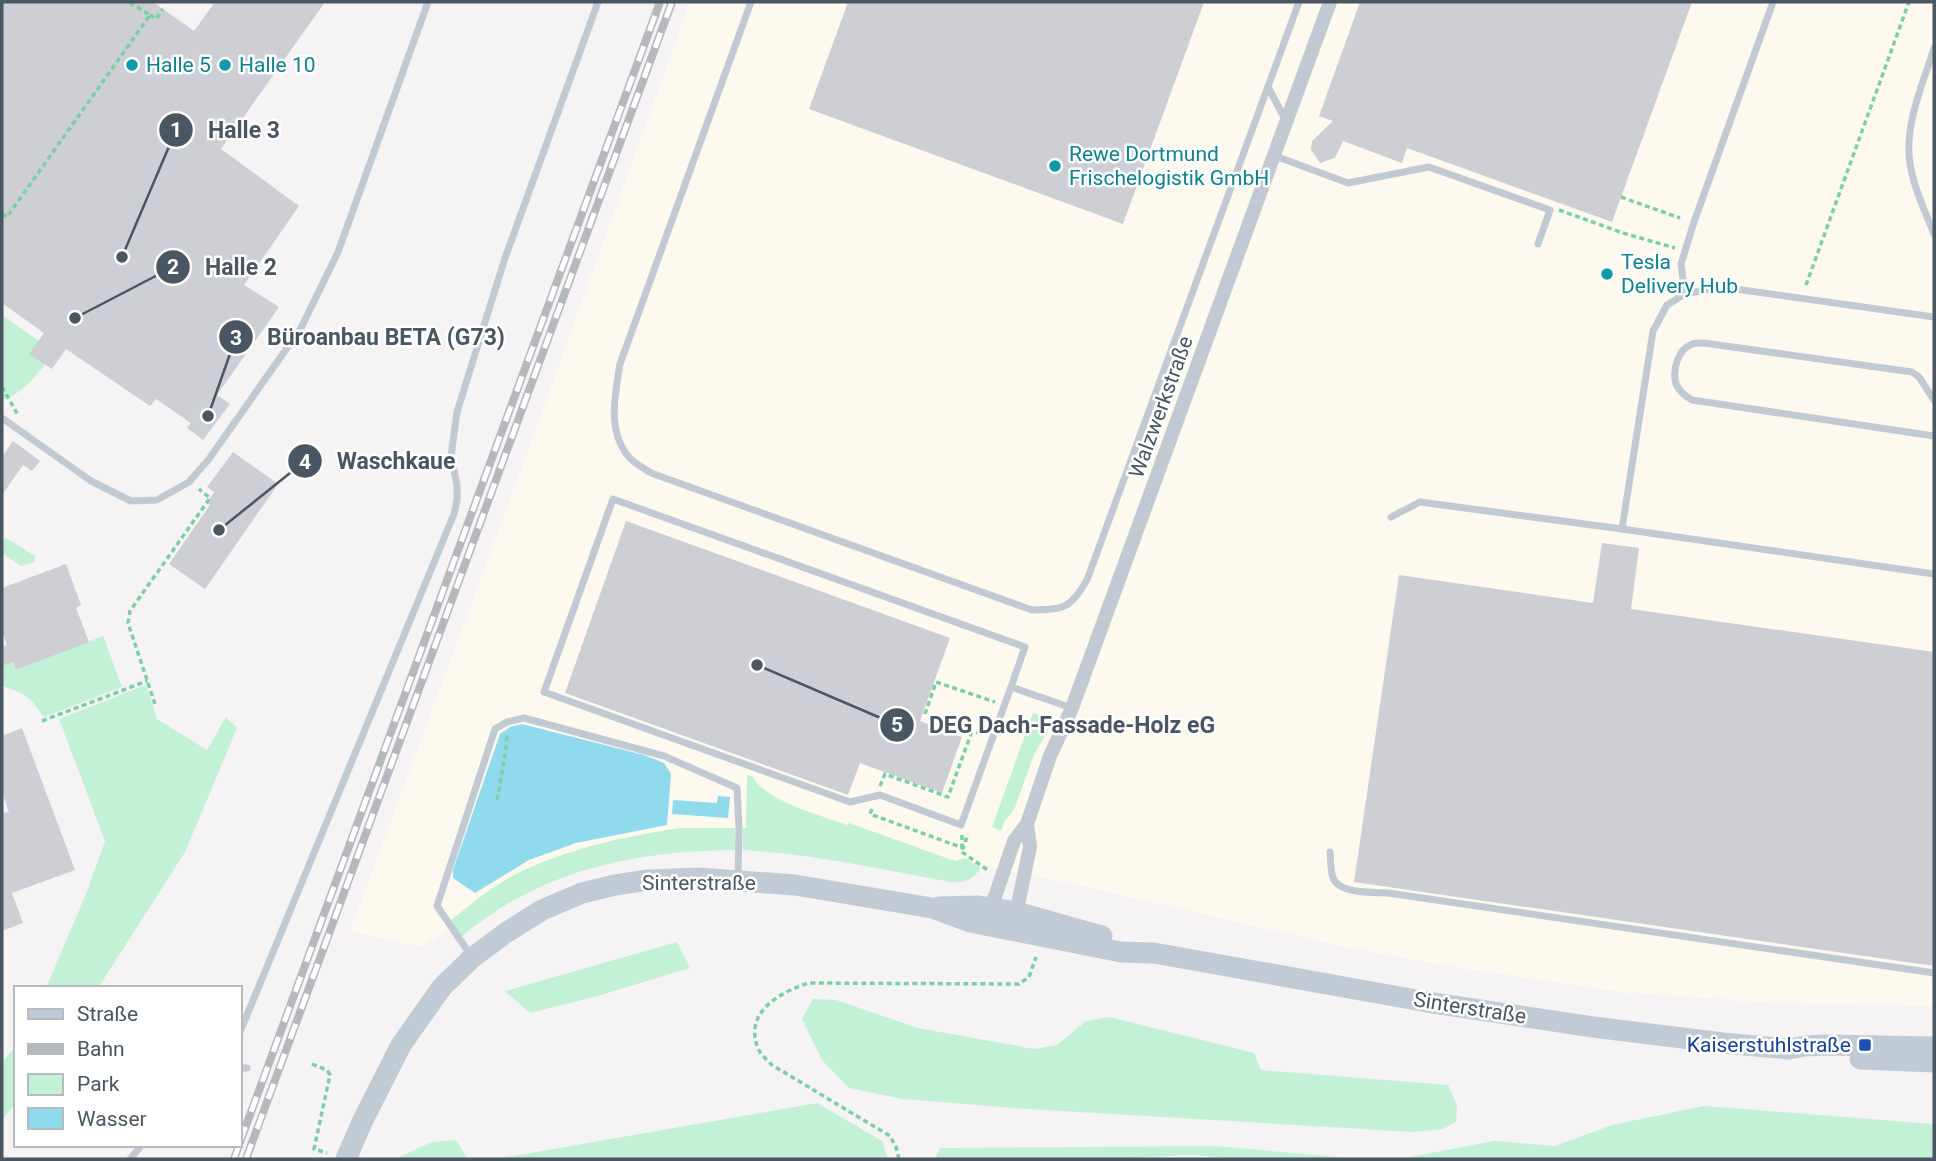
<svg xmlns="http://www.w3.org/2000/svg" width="1936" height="1161" font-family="Roboto,sans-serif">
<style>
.commercial{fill:#fdf9ef}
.green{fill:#c3f1d5}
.water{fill:#90daee}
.building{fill:#cdcfd5}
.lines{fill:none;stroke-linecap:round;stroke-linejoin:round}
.path{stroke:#7ad0a6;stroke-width:3.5;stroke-dasharray:5 3.5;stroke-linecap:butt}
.lane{stroke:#c1cad2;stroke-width:7}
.street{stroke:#c1cad2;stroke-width:14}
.secondary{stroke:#c1cbd6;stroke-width:21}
.rail-casing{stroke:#b5b8bd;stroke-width:8}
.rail{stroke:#fff;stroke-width:5;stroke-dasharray:16;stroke-linecap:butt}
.culture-dot{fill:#0f9aa8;stroke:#fff;stroke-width:2.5}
.transit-dot{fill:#1a4fb4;stroke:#fff;stroke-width:2.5}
.labels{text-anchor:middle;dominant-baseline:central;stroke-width:5;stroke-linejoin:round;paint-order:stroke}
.culture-label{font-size:21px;fill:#0d838f;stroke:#fff;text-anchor:start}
.street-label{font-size:21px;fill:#4a5661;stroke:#fff}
.transit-label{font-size:21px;fill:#164399;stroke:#fff;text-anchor:end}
.leader{fill:none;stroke:#4a5661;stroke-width:2.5}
.callout-dot{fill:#4a5661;stroke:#fff;stroke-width:2.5}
.mark-label{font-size:21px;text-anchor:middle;font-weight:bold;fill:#fff}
.callout-label{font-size:23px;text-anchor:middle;font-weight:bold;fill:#4a5661;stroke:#fff;stroke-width:5;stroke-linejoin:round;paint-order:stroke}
</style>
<rect width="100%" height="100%" fill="#f5f3f3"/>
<!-- commercial -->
<polygon class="commercial" points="690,2 1934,2 1934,1006 1773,1003 1621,992 1453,967 1344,947 1069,883 791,829 665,845 559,865 421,947 350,931 530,445"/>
<!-- green -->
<g class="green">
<path d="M2,315L39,341L30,354L45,364C33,380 20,394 2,401Z"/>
<polygon points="6,538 35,556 35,560 33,563 21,566 2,553 2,542"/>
<path d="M103,636L122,687L44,717C41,715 40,711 37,708C30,695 15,690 2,686V662L3,665L13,662L16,670Z"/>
<polygon points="146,685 157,719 207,750 226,717 237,728 185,852 98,988 46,988 86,894 105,841 59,719"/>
<path d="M1033,713C1041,715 1048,719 1049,728L1033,757L1014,810L1004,822L1001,831L992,827Z"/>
<path d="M747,775L753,777C765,801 823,816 847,825L849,823L955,861L966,858L981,868C972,880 966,883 951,882C882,870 813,854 743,850V828H746Z"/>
<path d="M680,828H735V850C633,851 541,870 461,937L450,921C472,903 495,884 520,872C571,848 626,836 680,828Z"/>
<polygon points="677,942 690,968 594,997 530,1013 505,991"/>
<polygon points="813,999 836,1000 918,1028 1034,1049 1057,1045 1086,1021 1109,1017 1254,1053 1261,1070 1448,1085 1457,1106 1456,1122 1443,1129 1413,1132 1028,1109 902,1099 849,1088 822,1060 802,1019"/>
<polygon points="16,1044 16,1103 2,1120 2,1062 11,1052"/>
<polygon points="817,1103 882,1141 888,1159 497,1159"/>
<polygon points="1704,1106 1934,1124 1934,1159 1400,1159 1494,1141 1555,1146 1612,1125"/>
<polygon points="456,1140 468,1159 395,1159 432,1142"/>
<polygon points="1215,1146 1360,1159 1240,1159 1192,1155 1105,1159 935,1159 940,1148"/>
</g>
<!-- water -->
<g class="water">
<polygon points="522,724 644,755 664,763 671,774 667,825 576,843 529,860 475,893 453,878 453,870 500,734 510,727"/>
<polygon points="718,796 730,797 728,818 672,814 673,800 717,803"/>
</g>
<!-- building -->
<g class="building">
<polygon points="2,2 153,2 194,31 215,2 325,2 221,149 299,206 244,285 279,307 217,395 230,404 203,440 187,428 191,423 156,399 150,406 66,349 52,369 29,354 44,333 2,303"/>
<polygon points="848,2 1204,2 1123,224 809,109"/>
<polygon points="1360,2 1692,2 1612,222 1407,148 1402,163 1343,141 1335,158 1320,163 1311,150 1312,141 1333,121 1319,116"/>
<polygon points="13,441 40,461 32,471 23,465 2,495 2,457"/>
<polygon points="233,452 278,484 205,589 169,564 210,505 207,502 214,492 207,487"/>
<polygon points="626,521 950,638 920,721 962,737 942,793 860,763 848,795 565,693"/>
<polygon points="1602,543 1639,548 1631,609 1934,652 1934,966 1354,882 1399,575 1593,603"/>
<polygon points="66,564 81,605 76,608 89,642 16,670 13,662 2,666 2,647 7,645 2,631 2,588"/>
<polygon points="22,728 75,870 12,893 23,923 2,931 2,813 9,812 2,792 2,736"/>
</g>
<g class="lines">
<!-- path -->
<g class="path">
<polyline points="150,15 156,19 163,9"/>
<polyline points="1621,197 1680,218"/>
<polyline points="1559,210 1623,233 1675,248"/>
<polyline points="2,214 7,217 150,15 129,2"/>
<polyline points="1806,285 1909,2"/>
<polyline points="2,387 18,415"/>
<polyline points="155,704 128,623 130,611 210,498 199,489"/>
<polyline points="42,721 147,681"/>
<polyline points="981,734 925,714 936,682 995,702"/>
<polyline points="880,786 885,774 948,797 972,731"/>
<polyline points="497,800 506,749 507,734"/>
<polyline points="872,809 870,814 963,848 968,834"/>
<polyline points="962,835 962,852 989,871"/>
<polyline points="312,1064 327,1070 330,1075 314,1149 327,1153"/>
<path d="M899,1159L896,1147L890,1136L772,1065C767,1060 760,1054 758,1048C743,1012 782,991 809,983L1019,984L1029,977L1036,957"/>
</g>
<!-- lane -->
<g class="lane">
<path d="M751,2L620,364C615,394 607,430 628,456C633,463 644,468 651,473L1032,610C1066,609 1069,609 1087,580L1299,2"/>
<path d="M1934,48C1925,78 1910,111 1909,144C1907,174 1923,206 1934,234"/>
<polyline points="1268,87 1285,119"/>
<polyline points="1275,156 1348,183 1429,167 1550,210 1538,244"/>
<polyline points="1685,294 1681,264 1694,222 1773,2"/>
<path d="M1934,400L1919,377L1912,372L1704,343C1700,343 1696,343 1692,344C1678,349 1672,370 1676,384C1679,391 1685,396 1692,400L1934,436"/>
<polyline points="2,418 91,481 131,501 157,500 189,482 209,459 301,328 338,252 428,2"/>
<polyline points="1391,517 1420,502 1622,529 1653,331 1667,305 1685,294 1721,287 1934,317"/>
<polyline points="1622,529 1934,574"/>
<polyline points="1011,687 961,825 880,795 850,802 544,692 613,499 1025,647 1011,687 1072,708"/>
<path d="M1330,852C1331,860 1330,873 1334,880C1342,894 1374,892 1388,893L1934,973"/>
<polyline points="472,957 437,906 495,729 507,722 524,718 664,756 737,788 739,828 738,878"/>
<polyline points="240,1032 454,514 457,500 457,485 451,456 457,412 505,258 598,2"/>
<polyline points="240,1068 247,1068"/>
<polyline points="130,1159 142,1145"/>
</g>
<!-- street -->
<g class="street">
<polyline points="989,914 1014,841 1027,824 1050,756 1072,708 1330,2"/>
<polyline points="1015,919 1030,847 1027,824"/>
</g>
<!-- secondary -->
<g class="secondary">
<polyline points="939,907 979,906 1017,912 1102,936"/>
<polyline points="1860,1059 1934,1062"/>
<polyline points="346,1159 363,1120 401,1045 442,987 472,958 507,932 542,910 582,893 615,885 648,880 698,878 795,885 932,908 970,922 1121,952 1154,953 1433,1003 1593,1027 1723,1043 1789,1049 1805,1046 1824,1045 1934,1047"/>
</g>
<!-- rail casing -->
<g class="rail-casing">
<g id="rail">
<polyline points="240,1142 660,2"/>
<polyline points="234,1159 239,1145"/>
<polyline points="246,1159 672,2"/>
</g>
</g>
<!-- rail -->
<use href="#rail" class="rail"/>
</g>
<!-- markers -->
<g class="culture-dot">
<circle cx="132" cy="65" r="7"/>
<circle cx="225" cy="65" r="7"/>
<circle cx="1055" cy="166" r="7"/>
<circle cx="1607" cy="274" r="7"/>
</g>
<rect class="transit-dot" x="1858" y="1038" width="14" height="14" rx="3.5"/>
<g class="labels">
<!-- culture labels -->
<g class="culture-label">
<text x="146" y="65">Halle 5</text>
<text x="239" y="65">Halle 10</text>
<text x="1069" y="154">Rewe Dortmund<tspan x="1069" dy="24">Frischelogistik GmbH</tspan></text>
<text x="1621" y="262">Tesla<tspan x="1621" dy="24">Delivery Hub</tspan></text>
</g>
<!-- street labels -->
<g class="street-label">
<text transform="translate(1161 407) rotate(-70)">Walzwerkstraße</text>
<text x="699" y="883">Sinterstraße</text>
<text transform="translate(1470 1008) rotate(9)">Sinterstraße</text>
</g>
<!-- transit labels -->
<g class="transit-label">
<text x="1851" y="1045">Kaiserstuhlstraße</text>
</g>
</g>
<!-- callouts -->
<path class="leader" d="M122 257L176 130M75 318L173 267M208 416L236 337M219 530L305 461M757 665L897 725"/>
<g class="callout-dot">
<circle cx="122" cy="257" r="7"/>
<circle cx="75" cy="318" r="7"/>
<circle cx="208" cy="416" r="7"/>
<circle cx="219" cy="530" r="7"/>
<circle cx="757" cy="665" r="7"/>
<circle cx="176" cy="130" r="18"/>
<circle cx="173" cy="267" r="18"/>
<circle cx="236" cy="337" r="18"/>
<circle cx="305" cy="461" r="18"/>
<circle cx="897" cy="725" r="18"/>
</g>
<g class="mark-label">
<text x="176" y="137">1</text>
<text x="173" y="274">2</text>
<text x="236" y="345">3</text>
<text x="305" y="469">4</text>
<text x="897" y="732">5</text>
</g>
<g class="callout-label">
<text x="244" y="138">Halle 3</text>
<text x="241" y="275">Halle 2</text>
<text x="386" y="345">Büroanbau BETA (G73)</text>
<text x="396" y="469">Waschkaue</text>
<text x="1072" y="733">DEG Dach-Fassade-Holz eG</text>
</g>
<!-- border -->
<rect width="1936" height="1161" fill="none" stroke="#4a5661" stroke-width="7"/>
<!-- legend -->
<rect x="14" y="986" width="228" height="161" fill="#ffffff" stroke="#b7bbc0" stroke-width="2"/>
<rect x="28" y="1009" width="35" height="10" fill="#c1cbd6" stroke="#b7bbc0" stroke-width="2"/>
<text x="77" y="1021" font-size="21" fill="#4a5661">Straße</text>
<rect x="28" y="1044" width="35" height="10" fill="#b5b8bd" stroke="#b7bbc0" stroke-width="2"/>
<text x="77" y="1056" font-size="21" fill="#4a5661">Bahn</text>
<rect x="28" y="1074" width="35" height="21" fill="#c3f1d5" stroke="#b7bbc0" stroke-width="2"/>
<text x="77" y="1091" font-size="21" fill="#4a5661">Park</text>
<rect x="28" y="1108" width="35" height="21" fill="#90daee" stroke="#b7bbc0" stroke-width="2"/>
<text x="77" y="1126" font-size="21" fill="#4a5661">Wasser</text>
</svg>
